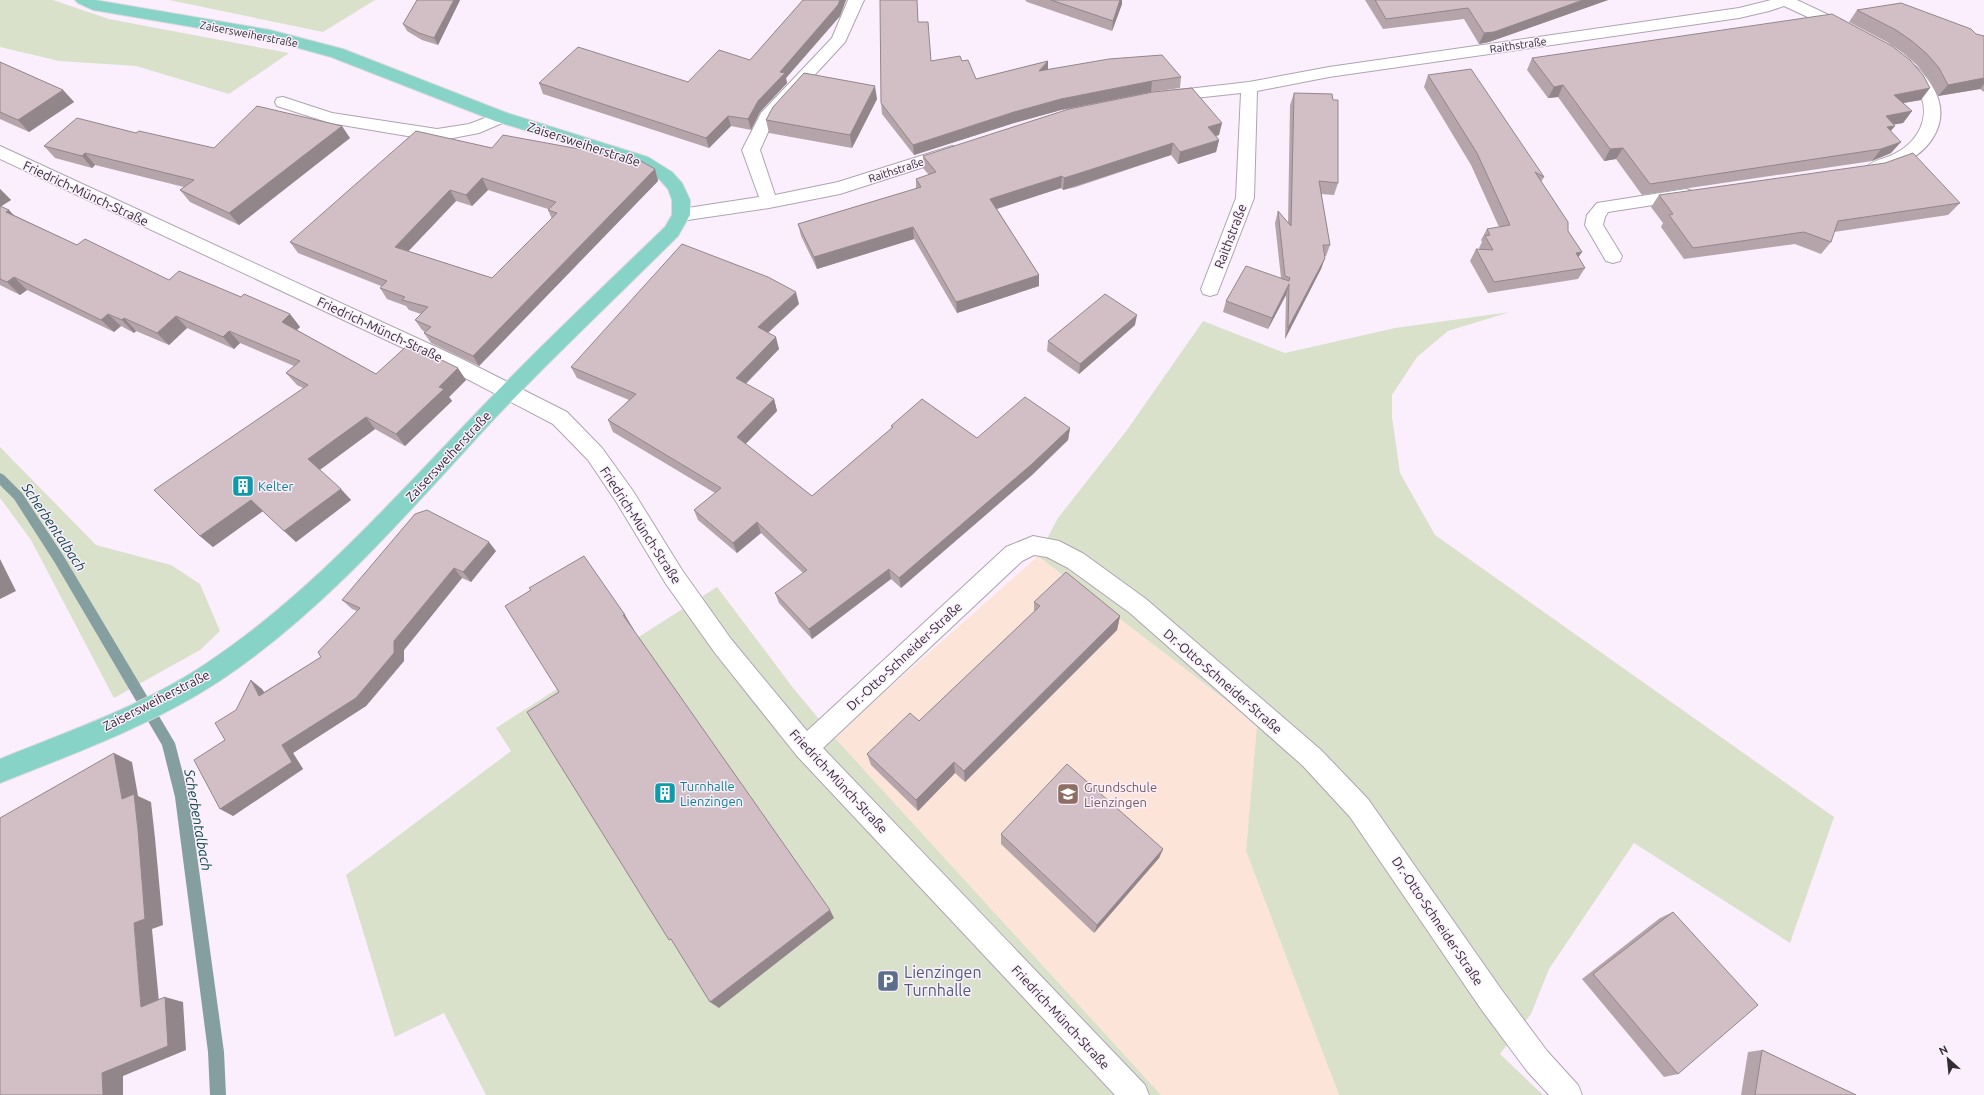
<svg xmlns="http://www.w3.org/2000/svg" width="1984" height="1095" font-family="Ubuntu,sans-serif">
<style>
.education{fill:#fce4d9}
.green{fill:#d9e1cb}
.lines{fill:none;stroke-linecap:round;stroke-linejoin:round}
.stream{fill:#859fa1;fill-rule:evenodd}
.minor-casing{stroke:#aea4b2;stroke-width:2}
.major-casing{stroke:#dad9da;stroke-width:2}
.minor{fill:#fff;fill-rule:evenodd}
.major{fill:#87d3c8;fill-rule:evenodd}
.wall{fill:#b5a4aa;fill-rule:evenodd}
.shaded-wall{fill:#93868b}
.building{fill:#d2bfc6;stroke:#93868b;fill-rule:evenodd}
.labels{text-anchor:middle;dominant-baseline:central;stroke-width:3;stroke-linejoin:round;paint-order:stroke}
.far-street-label{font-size:11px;fill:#312d32;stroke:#fbeffe}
.street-label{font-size:13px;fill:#312d32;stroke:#fbeffe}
.culture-label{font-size:13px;fill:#0d838f;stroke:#fbeffe;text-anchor:start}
.education-label{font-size:13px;fill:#785e54;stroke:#fbeffe;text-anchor:start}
.water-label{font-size:14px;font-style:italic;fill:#0a4747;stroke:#fbeffe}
.near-service-label{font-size:16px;fill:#4e5e75;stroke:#fbeffe;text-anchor:start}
</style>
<rect width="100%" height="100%" fill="#fbeffe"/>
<!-- education -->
<polygon class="education" points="1038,556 1257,724 1246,851 1339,1095 1161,1095 834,737"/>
<!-- green -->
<g class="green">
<polygon points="0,0 53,0 109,19 289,53 229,94 136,66 59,61 0,47"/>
<polygon points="169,0 375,0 323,32"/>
<polygon points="1510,312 1448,331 1417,357 1392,395 1392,417 1400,473 1435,535 1834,817 1790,943 1634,843 1549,969 1531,1014 1500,1054 1543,1095 1339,1095 1246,851 1257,724 1038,556 1058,518 1127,430 1203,321 1285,353 1395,328"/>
<polygon points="0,447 96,545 171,565 200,584 220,631 200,650 114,698 31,540 0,498"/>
<polygon points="717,587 794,689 834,737 1161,1095 486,1095 444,1013 395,1037 346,875 511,751 496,728"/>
</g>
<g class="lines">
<!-- stream -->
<polygon class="stream" points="0,473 4,475 22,493 63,555 175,743 189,797 224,1052 226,1095 210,1095 208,1052 175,797 162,745 55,563 14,499 0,485"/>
<!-- minor casing -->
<g class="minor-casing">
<g id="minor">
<polygon points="848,0 864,0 845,42 774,119 760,150 775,195 838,182 952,146 958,148 961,152 958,156 840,194 769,208 681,221 675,219 672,215 675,211 681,209 759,197 742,150 761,113 832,38"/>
<polygon points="1771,0 1797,0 1852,26 1854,29 1852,32 1846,34 1840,32 1784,6 1769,11 1739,18 1329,77 1257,91 1254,198 1217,294 1210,296 1203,294 1201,289 1236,198 1241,93 1167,101 1161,100 1159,96 1161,92 1249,82 1329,67 1739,8"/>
<path d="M1908,63C1917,65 1923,73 1928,80C1956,117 1933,152 1895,167C1886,170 1878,175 1869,172L1866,168C1871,161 1882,159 1890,156C1918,144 1933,117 1918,89C1913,81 1905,76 1900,68L1902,64Z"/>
<polygon points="283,97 332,113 437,129 469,124 501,112 507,113 509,117 507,121 479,133 437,141 330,123 277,106 275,102 277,98"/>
<polygon points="0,146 460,358 567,412 602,448 633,491 682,570 731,639 807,731 1006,547 1033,536 1059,541 1084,554 1146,599 1321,750 1368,799 1501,989 1547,1051 1578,1085 1582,1095 1549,1095 1527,1071 1481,1009 1350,817 1303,766 1130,613 1068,568 1047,557 1034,555 1022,561 823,748 1145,1085 1149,1095 1115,1095 797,756 715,653 666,584 617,503 588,460 553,424 446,368 0,159"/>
<polygon points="1686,189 1692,191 1695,195 1692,199 1608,212 1605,217 1603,225 1622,256 1620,261 1613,263 1606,261 1585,225 1587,215 1597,203"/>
</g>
</g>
<!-- major casing -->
<g class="major-casing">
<path id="major" d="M75,0H95L270,30L343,49L507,113L648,157L672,172L682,183L690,200V215L678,236C618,296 555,355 496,417C410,510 327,609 221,680C155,724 73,754 0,783V759C69,731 142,706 204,665C310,595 393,499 480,409C540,346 603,287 665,227L672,215V200L668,189L660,180L636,165L495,121L331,57L269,40L93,10L78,3Z"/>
</g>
<!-- minor -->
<use href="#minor" class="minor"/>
<!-- major -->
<use href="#major" class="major"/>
</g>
<!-- wall -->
<g class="wall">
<polygon points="417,0 460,0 438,45 422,40 407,31 403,24"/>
<polygon points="803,0 846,0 840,16 786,78 787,83 760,112 751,130 731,126 709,148 543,94 539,83 688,82 750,60"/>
<polygon points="1025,0 1122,0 1122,4 1112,31 1027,2"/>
<polygon points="1365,0 1608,0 1489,42 1479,44 1464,19 1383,29"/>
<polygon points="1857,10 1976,34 1984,36 1984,92 1980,89 1938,96 1929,80 1918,66 1903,53 1887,42 1849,22"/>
<polygon points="918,22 931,61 962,61 976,79 1048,61 1048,69 1181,77 1180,88 1151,92 1061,110 1014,123 914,155 882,114 881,103"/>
<polygon points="1532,58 1921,100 1903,103 1912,111 1903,123 1894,124 1891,131 1891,153 1872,161 1642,195 1616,159 1604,161 1558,97 1548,98 1527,70"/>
<polygon points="0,62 63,90 74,102 29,132 0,119"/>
<polygon points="1428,75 1544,177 1541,182 1568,231 1582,252 1578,257 1585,268 1578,279 1488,293 1470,261 1476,249 1480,249 1479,248 1482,242 1481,240 1487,229 1499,227 1471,165 1424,87"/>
<polygon points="1294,93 1338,183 1334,195 1321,194 1330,245 1326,256 1325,256 1325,258 1321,269 1285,339 1286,295 1268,329 1223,312 1226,301 1281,278 1275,223 1278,211 1288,223 1290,105"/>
<polygon points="877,99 852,148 769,133 766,120"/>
<polygon points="136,133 214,148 350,138 239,225 190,202 180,190 184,187 95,165 92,168 55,158 44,146"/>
<polygon points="1219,135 1216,136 1219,140 1216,152 1178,164 1171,155 1076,187 1063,190 1061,188 997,209 1039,275 1039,286 957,313 914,239 817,269 801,236 798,224 916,189 916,179 929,175 923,168 923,156"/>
<path d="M492,148L655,169L658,181L479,366L431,343L424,333L425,332L422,330L415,320L421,314L409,310L406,306L387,299L380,288L381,286L298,253L290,242ZM488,190L548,209V210L552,219L492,278L408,251L456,201L472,206Z"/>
<polygon points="0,189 11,200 1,206 14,215 77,245 169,280 241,297 290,314 300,327 297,330 376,374 466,380 449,397 452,401 405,446 375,429 320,470 351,500 296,542 263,511 213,547 200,536 303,388 297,385 286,373 294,366 240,343 234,349 187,328 169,345 136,331 134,333 121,326 114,332 27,290 20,295 0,285"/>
<polygon points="1659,195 1960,203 1948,215 1834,232 1831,242 1821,254 1795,244 1684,259 1661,227 1663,223 1651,207"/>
<polygon points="799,304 768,333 779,349 746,384 774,399 777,411 745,444 812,496 892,428 891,426 977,438 1070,428 1068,440 1032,475 901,588 891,579 812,639 779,603 775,593 803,573 761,533 737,553 698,520 694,510 715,493 613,432 608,420 629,400 577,378 571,367"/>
<polygon points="1135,325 1079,374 1047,351 1048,341"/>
<polygon points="496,551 471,582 462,578 404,650 404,661 366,706 293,753 303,769 233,816 225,740 236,710 262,689 264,692 321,657 357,611 352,609 342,600"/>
<polygon points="1034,602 1120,616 1117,630 965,782 955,773 918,811 871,765 867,754 919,721 1034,612"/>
<polygon points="1001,834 1163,849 1159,858 1094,933 1001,844"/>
<polygon points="1673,912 1678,1074 1664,1077 1582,979 1660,918"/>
<polygon points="1762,1050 1856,1095 1741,1095 1748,1052"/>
</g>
<!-- shaded-wall -->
<g class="shaded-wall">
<polygon points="454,0 460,0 438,45 434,38"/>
<polygon points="840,0 846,0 840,16 786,78 787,83 760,112 751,130 748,119 758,101 780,72"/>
<polygon points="1120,0 1122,0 1122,4 1112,31 1113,21"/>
<polygon points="1583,0 1608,0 1489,42 1479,44 1484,33"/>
<polygon points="1048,61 1048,72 1039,71"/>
<polygon points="1984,78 1984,84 1980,89 1938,96 1948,85"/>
<polygon points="1152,81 1151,92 1061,110 1014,123 914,155 913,145 1014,112 1061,99"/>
<polygon points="1563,85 1558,97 1548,98 1554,87"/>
<polygon points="875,86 877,99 852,148 850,135"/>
<polygon points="1930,88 1921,100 1885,106 1894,95"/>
<polygon points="63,90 74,102 29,132 18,120"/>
<polygon points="1912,111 1903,123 1876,128 1886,116"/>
<polygon points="728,116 731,126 709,148 706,138"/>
<polygon points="1222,123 1219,135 1206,139 1208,127"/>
<polygon points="342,126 350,138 239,225 229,213"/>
<polygon points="1895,126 1886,137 1887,127"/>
<polygon points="1219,140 1216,152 1178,164 1180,152"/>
<polygon points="1901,142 1891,153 1872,161 1881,149"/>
<polygon points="1173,143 1171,155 1063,190 1064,178"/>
<polygon points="1623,148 1616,159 1604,161 1610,149"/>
<polygon points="85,153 95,165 92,168 82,156"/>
<polygon points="655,169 658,181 479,366 473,356"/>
<polygon points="1062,176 1061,188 990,211 990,199"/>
<polygon points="482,178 488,190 472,206 466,195"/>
<polygon points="0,189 11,200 0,207"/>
<polygon points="450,190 456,201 402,258 395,247"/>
<polygon points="9,210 21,223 6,212"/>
<polygon points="913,227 914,239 817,269 814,257"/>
<polygon points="1582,252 1574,263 1576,253"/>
<polygon points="1325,258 1321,269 1285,339 1288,328"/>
<polygon points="1039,275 1039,286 957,313 956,302"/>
<polygon points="14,277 27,290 20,295 7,282"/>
<polygon points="1289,284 1286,295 1268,329 1272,318"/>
<polygon points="796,292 799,304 761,339 758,327"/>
<polygon points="108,314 121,326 114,332 101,320"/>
<polygon points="290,314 300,327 292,334 282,322"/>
<polygon points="1137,315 1135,325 1079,374 1080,364"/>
<polygon points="176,316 187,328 169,345 157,333"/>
<polygon points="124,318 136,331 134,333 122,320"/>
<polygon points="229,331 240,343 234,349 223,337"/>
<polygon points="776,337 779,349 739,390 736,378"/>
<polygon points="458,368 466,380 449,397 452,401 405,446 396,434 439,387"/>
<polygon points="774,399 777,411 741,449 737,437"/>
<polygon points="366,417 375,429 318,471 308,459"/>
<polygon points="1070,428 1068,440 1032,475 901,588 899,578"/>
<polygon points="341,489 351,500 296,542 284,531"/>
<polygon points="251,500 263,511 213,547 200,536"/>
<polygon points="757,522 761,533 737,553 733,543"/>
<polygon points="489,542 496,551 471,582 463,572"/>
<polygon points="0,559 16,591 0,599"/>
<polygon points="454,568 462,578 404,650 404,661 366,706 293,753 303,769 233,816 220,809 282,745 394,641"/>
<polygon points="889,569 891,579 812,639 809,629"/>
<polygon points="623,615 625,615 634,630 633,630"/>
<polygon points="1120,616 1117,630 965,782 964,771"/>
<polygon points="251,680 262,689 271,704 259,696"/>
<polygon points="114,753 132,762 138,796 151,802 155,838 163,925 152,929 160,1012 141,1007 134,923 122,799"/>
<polygon points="954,762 955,773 918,811 916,800"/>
<polygon points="1163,849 1159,858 1094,933 1097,925"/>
<polygon points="830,910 834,918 719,1008 710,1002"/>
<polygon points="165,997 183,1002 186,1050 123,1076 123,1095 103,1095 102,1073"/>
</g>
<!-- building -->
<g class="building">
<polygon points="417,0 454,0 434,38 419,33 403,24"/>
<polygon points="803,0 840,0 838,5 780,72 785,73 758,101 748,119 728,116 706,138 539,83 578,47 688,82 719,50 750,60"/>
<polygon points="880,0 917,0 918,22 928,22 931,61 960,56 962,61 968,60 976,79 1048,61 1039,71 1109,59 1162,55 1181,77 1152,81 1061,99 1014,112 913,145 881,103"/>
<polygon points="1051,0 1120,0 1113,21"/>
<polygon points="1375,0 1583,0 1494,32 1484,33 1468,8 1386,19"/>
<polygon points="1901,3 1971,29 1976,34 1984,36 1984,78 1948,85 1939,68 1927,54 1912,41 1896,30 1857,10"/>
<polygon points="1832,14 1892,46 1910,60 1923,75 1930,88 1894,95 1912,111 1886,116 1895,126 1887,127 1901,142 1881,149 1650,184 1623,148 1610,149 1563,85 1554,87 1532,58"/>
<polygon points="0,62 63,90 18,120 0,112"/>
<polygon points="1471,69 1544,177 1535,172 1568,222 1568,231 1582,252 1576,253 1585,268 1494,282 1476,249 1493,250 1485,236 1490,235 1487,229 1510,225 1477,153 1428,75"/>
<polygon points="804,73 875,86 850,135 766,120 773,107"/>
<polygon points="1192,88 1222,123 1208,127 1219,140 1180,152 1173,143 1077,174 1064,178 1062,176 990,199 1039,275 956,302 913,227 814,257 798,224 921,187 916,179 936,172 923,156 1069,109 1153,92"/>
<polygon points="1294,93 1332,94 1333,100 1338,100 1338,183 1319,181 1330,245 1323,245 1325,258 1288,328 1289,284 1272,318 1226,301 1246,266 1289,281 1290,278 1285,276 1278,211 1291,226"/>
<polygon points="257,106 342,126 229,213 180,190 194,180 85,153 82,156 44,146 77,118 136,133 139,131 214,148"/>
<path d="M416,131L492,148L503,135L639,160L655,169L473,356L424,333L431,327L415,320L428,307L402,300L405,297L380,288L387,281L290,242ZM482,178L556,202L548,210L557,213L492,278L395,247L450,190L466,195Z"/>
<polygon points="1913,153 1960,203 1838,221 1831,242 1804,232 1693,248 1669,215 1673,214 1659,195 1885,163"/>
<polygon points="0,206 9,210 6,212 77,245 85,239 169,280 179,271 241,297 244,294 290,314 282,322 376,374 409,344 458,368 439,387 444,389 396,434 366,417 308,459 341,489 284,531 251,500 200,536 154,490 308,385 286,373 300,361 229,331 223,337 176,316 157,333 124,318 122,320 108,314 101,320 14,277 7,282 0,279"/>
<polygon points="682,244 768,277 796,292 758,327 776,337 736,378 774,399 737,437 812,496 893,427 891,426 922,399 977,438 1025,397 1070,428 1032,464 899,578 889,569 809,629 775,593 807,570 757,522 733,543 694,510 721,488 608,420 636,394 571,367"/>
<polygon points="1105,294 1137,315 1080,364 1048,341"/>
<polygon points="427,510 489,542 463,572 454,568 394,641 394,653 356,698 282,745 292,762 220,809 194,760 225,740 215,723 236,710 251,680 259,696 321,657 318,652 360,608 342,600 415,514"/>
<polygon points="584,556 625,615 623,615 830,910 710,1002 671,939 669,940 527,712 559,692 505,606 531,590 529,588"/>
<polygon points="1066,572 1120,616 964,771 954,762 916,800 867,754 910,713 919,721 1040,606 1034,602"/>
<polygon points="114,753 122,799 134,794 138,830 145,919 134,923 141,1007 165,997 168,1046 102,1073 103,1095 0,1095 0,818"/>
<polygon points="1067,764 1163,849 1097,925 1001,834"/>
<polygon points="1673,912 1758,1005 1678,1074 1593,974"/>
<polygon points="1762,1050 1856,1095 1755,1095"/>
</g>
<!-- icons -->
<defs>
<g id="building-square" transform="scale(1.15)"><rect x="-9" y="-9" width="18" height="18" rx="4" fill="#0f9aa8" stroke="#fbeffe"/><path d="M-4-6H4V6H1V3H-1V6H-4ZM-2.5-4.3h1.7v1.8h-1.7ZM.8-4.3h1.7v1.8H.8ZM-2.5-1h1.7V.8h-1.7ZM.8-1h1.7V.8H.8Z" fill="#fff"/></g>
<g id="school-square" transform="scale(1.15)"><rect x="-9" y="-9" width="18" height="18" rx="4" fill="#8d6e63" stroke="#fbeffe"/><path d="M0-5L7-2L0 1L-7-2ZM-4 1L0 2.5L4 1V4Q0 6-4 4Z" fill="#fff"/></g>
<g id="parking-square" transform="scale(1.15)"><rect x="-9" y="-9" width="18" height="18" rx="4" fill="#5c6f8a" stroke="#fbeffe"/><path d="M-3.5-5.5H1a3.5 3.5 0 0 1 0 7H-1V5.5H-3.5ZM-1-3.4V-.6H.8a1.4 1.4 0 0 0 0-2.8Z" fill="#fff"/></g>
</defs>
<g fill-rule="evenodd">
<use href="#building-square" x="243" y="486"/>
<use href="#building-square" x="665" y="793"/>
<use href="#school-square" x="1068" y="794"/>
<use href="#parking-square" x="888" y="981"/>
</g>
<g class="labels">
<!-- far-street labels -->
<g class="far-street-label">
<text transform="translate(249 34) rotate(11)">Zaisersweiherstraße</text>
<text transform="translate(1518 45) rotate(-8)">Raithstraße</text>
<text transform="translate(896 170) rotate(-18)">Raithstraße</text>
</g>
<!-- street labels -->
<g class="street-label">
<text transform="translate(584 144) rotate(18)">Zaisersweiherstraße</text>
<text transform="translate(86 193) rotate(25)">Friedrich-Münch-Straße</text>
<text transform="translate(1230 236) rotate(-69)">Raithstraße</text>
<text transform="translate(380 329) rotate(25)">Friedrich-Münch-Straße</text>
<text transform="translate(448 456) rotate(-47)">Zaisersweiherstraße</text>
<text transform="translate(641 525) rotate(57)">Friedrich-Münch-Straße</text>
<text transform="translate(904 656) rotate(-43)">Dr.-Otto-Schneider-Straße</text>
<text transform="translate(1223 681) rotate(41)">Dr.-Otto-Schneider-Straße</text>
<text transform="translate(156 700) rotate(-27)">Zaisersweiherstraße</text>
<text transform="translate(839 781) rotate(47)">Friedrich-Münch-Straße</text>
<text transform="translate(1438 921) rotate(56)">Dr.-Otto-Schneider-Straße</text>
<text transform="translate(1061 1017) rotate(47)">Friedrich-Münch-Straße</text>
</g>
<!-- culture labels -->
<g class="culture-label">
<text x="258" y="486">Kelter</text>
<text x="680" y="786">Turnhalle<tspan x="680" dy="15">Lienzingen</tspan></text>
</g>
<!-- education labels -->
<g class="education-label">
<text x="1084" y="787">Grundschule<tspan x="1084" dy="15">Lienzingen</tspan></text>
</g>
<!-- water labels -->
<g class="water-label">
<text transform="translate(54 527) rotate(56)">Scherbentalbach</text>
<text transform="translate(198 820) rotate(80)">Scherbentalbach</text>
</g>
<!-- near-service labels -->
<g class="near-service-label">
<text x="904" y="972">Lienzingen<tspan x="904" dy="18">Turnhalle</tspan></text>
</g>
</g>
<!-- north arrow -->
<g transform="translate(1948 1059) rotate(333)" stroke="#fbeffe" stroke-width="3" paint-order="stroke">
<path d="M0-3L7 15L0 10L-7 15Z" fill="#312d32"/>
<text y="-6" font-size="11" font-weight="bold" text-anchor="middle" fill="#312d32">N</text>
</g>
</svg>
